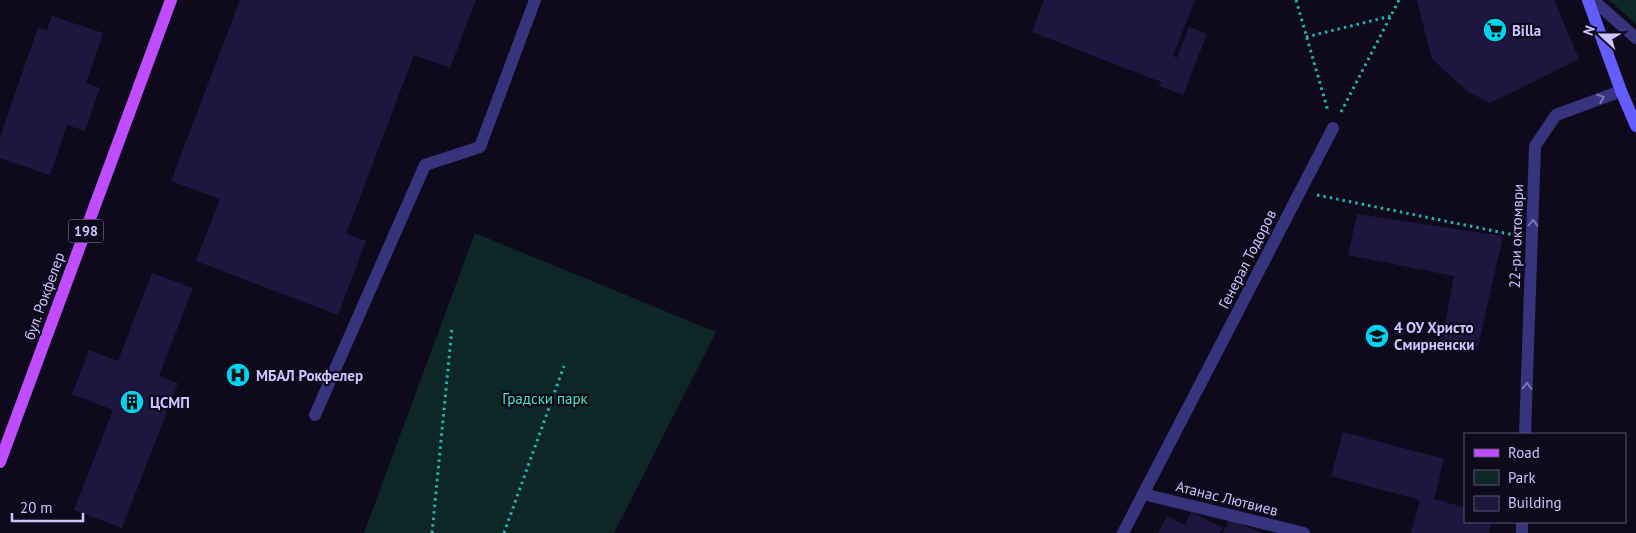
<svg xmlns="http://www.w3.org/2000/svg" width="1636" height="533" font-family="'PT Sans',sans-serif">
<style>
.green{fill:#0d2626}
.building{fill:#1e163e}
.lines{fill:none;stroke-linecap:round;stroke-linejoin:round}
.path{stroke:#27b1ab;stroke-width:3;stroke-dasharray:2.5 4;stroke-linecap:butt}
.street{stroke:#37337d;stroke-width:12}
.secondary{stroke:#635cff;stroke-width:12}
.primary{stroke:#bf4cff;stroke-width:12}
.oneway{stroke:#7a75b8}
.labels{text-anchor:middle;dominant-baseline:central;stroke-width:4.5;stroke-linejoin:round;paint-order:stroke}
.shield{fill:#0e0a1c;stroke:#948dbb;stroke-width:1}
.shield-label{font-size:14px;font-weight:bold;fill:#cdc5ff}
.poi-label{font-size:15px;font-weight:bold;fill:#cdc5ff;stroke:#0e0a1c;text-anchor:start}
.street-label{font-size:15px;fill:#cdc5ff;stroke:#0e0a1c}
.park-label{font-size:15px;fill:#4de3c0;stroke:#0e0a1c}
</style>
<rect width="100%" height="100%" fill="#0e0a1c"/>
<!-- green -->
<g class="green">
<polygon points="1609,0 1636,0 1636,24"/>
<polygon points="475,233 716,332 614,533 364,533"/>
</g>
<!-- building -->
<g class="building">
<polygon points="240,0 476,0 450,68 414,55 346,234 366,241 338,315 196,261 220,199 171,181"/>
<polygon points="1044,0 1195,0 1173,56 1177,58 1189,27 1207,34 1183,95 1159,86 1161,82 1032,32"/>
<polygon points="1418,0 1554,0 1579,59 1490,103 1467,91 1432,59 1417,1"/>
<polygon points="52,16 103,33 86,83 100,88 85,131 67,125 50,175 0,158 0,137 38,27 47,30"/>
<polygon points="1357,214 1503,236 1478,347 1442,340 1454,276 1348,255"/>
<polygon points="152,273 193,288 159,376 178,383 122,528 74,510 113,410 72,394 89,350 118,361"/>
<polygon points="1343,432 1444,459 1434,499 1463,507 1465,503 1465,522 1492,522 1489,533 1411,533 1420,500 1331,476"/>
<polygon points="1191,512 1223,528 1220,533 1158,533 1167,516 1185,525"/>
<polygon points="1229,519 1262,533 1223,533"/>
</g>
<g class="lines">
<!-- path -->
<g class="path">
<polyline points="1296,0 1328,111"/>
<polyline points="1306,37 1391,16"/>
<polyline points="1341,112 1399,0"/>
<polyline points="1317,195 1514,235"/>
<polyline points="432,533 452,328"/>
<polyline points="504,533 564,366"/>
</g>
<!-- street -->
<g class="street">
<polyline points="1593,0 1636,38"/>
<polyline points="315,415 425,165 480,147 535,0"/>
<polyline points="1525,434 1535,146 1556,115 1621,91"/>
<polyline points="1143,494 1304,533"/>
<polyline points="1123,533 1333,128"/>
<polyline points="1522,533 1522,522"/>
</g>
<!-- secondary -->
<polyline class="secondary" points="1588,0 1621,91 1636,126"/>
<!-- primary -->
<polyline class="primary" points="0,462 171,0"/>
</g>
<!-- one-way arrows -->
<defs><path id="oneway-chevron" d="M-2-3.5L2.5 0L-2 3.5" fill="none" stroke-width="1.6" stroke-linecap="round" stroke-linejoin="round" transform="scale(1.25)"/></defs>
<g class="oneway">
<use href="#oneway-chevron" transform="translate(1601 98) rotate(-21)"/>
<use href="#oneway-chevron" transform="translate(1533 223) rotate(-88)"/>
<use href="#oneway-chevron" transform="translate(1527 386) rotate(-88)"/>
</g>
<!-- icons -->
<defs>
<g id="supermarket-disc" transform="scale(1.25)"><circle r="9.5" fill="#00d4f0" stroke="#0e0a1c"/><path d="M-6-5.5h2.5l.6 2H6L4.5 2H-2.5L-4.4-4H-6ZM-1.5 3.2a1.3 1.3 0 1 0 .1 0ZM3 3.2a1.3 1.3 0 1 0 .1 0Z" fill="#111"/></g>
<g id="school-disc" transform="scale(1.25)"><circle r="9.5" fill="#00d4f0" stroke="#0e0a1c"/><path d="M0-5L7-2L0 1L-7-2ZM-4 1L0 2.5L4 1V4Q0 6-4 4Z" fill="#111"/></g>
<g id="hospital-disc" transform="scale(1.25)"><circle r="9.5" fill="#00d4f0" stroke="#0e0a1c"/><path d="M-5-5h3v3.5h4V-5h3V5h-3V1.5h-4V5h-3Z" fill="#111"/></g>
<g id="building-disc" transform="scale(1.25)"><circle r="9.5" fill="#00d4f0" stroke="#0e0a1c"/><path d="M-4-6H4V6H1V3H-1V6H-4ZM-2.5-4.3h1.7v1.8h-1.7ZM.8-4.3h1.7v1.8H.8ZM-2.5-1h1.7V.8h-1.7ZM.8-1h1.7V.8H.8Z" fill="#111"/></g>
</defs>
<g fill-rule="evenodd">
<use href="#supermarket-disc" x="1495" y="30"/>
<use href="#school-disc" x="1377" y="336"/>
<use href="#hospital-disc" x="238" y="375"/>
<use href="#building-disc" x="132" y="402"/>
</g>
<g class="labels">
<!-- shield labels -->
<rect class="shield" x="68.5" y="219.5" width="35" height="23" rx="4"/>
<g class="shield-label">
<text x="86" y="231">198</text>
</g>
<!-- poi labels -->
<g class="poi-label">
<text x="1512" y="30">Billa</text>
<text x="1394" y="327">4 ОУ Христо<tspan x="1394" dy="17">Смирненски</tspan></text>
<text x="256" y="375">МБАЛ Рокфелер</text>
<text x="150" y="402">ЦСМП</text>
</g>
<!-- street labels -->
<g class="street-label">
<text transform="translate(1516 236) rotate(-88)">22-ри октомври</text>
<text transform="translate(1247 259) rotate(-63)">Генерал Тодоров</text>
<text transform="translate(44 296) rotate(-70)">бул. Рокфелер</text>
<text transform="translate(1227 498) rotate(14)">Атанас Лютвиев</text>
</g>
<!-- park labels -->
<g class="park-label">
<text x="545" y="398">Градски парк</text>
</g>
</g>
<!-- legend -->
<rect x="1464" y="433" width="162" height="90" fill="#0e0a1c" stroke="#5a5577"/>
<rect x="1474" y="449" width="25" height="8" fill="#bf4cff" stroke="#5a5577"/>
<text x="1508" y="458" font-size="15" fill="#cdc5ff">Road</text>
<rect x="1474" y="470" width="25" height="15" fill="#0d2626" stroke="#5a5577"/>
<text x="1508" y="483" font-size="15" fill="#cdc5ff">Park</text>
<rect x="1474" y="496" width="25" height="15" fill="#1e163e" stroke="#5a5577"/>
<text x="1508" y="508" font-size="15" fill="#cdc5ff">Building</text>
<!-- north arrow -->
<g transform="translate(1601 35) rotate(291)" stroke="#0e0a1c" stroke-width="4" paint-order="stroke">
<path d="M0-4L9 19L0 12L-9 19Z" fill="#cdc5ff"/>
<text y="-8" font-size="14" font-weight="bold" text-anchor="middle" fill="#cdc5ff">N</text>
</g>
<!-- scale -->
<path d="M12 513v8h71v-8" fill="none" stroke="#cdc5ff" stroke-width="2.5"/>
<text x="20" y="513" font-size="15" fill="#cdc5ff" stroke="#0e0a1c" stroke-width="4" paint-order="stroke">20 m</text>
</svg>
